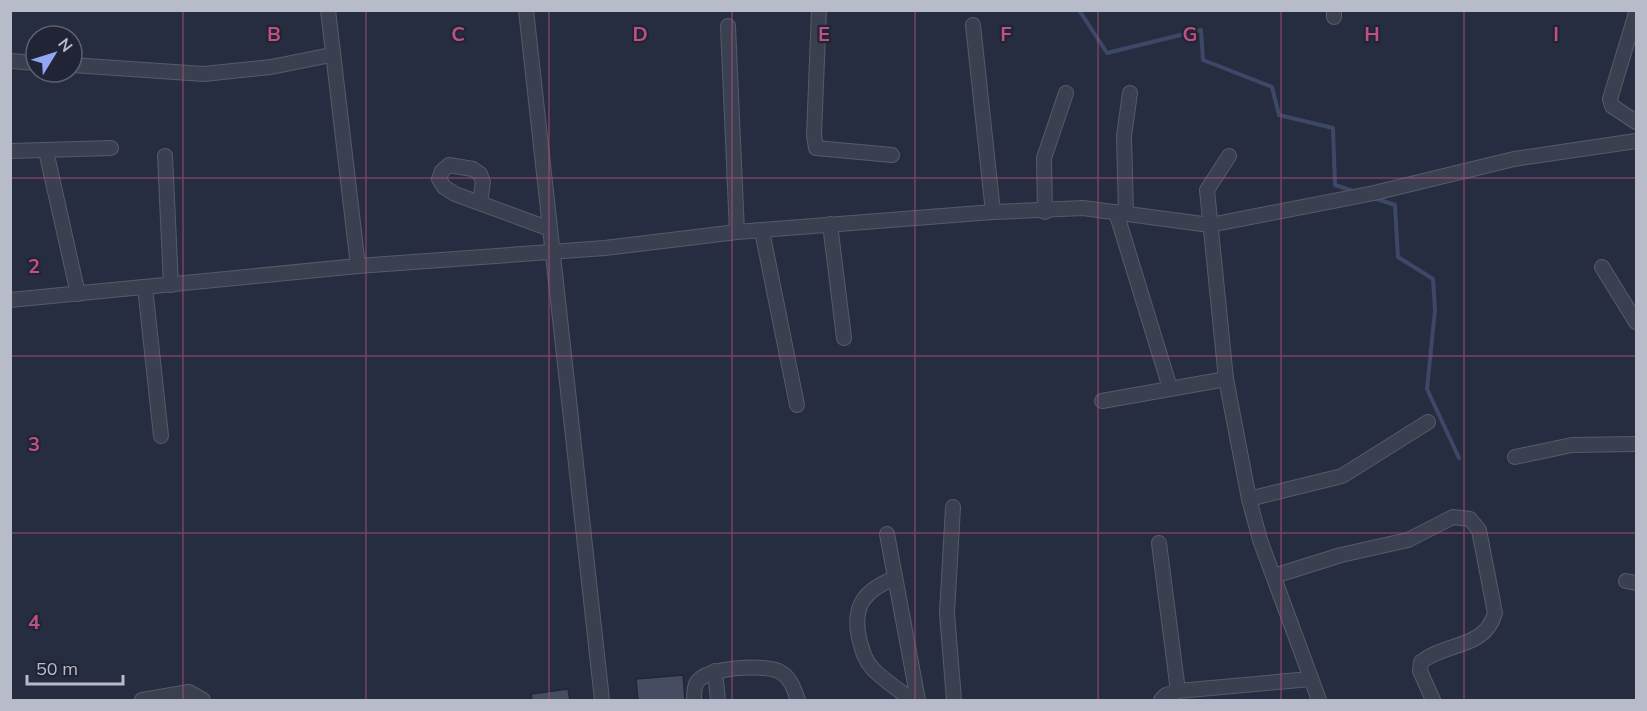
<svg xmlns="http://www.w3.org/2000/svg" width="1647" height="711" font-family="Mulish,sans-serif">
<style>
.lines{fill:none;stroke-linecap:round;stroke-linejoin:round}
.stream{stroke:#3d4768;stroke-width:4}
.building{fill:#464c62;stroke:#222637;stroke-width:1.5}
.minor-casing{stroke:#565a6a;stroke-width:16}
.minor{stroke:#3b4050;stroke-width:14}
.grid{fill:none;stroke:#be5182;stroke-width:1.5;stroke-opacity:0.55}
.grid-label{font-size:20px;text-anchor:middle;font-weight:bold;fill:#be5182;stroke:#202435;stroke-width:4.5;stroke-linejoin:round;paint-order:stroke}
</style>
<rect width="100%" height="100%" fill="#272d40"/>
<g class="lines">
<!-- stream -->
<g class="stream">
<polyline points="1079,10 1107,53 1201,30 1203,60 1272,87 1279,115 1333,128 1335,185 1356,192"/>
<polyline points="1374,198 1395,205 1398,257 1433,279 1435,310 1427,389 1459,458"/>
</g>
</g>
<!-- building -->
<g class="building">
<polygon points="683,675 685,700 638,700 636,679"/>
<polygon points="568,689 570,700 532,700 531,694"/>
</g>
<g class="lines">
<!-- minor casing -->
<g class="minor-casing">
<g id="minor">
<polyline points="328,10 358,266"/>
<polyline points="526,10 602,700"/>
<polyline points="819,10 814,135 816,148 892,155"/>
<polyline points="1334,10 1334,17"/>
<polyline points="1636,13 1610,99 1612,106 1636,122"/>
<polyline points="973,25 993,212"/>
<polyline points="728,26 737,232"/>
<polyline points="10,61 36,63"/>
<polyline points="72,65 204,74 271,67 331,55"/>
<polyline points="10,151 111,148"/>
<polyline points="46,151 78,294"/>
<polyline points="165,156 171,285"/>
<polyline points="1229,156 1207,190 1226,379 1249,499 1260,540 1319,700"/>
<polyline points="480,202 483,182 480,174 473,169 449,165 442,171 439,179 444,187 455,194 550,229"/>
<polyline points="1045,212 1044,158 1066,93"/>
<polyline points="1116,212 1170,388"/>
<polyline points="1126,214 1124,136 1130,93"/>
<polyline points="830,224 844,338"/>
<polyline points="762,231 797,405"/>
<polyline points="1602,267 1636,322"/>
<polyline points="145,287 161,436"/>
<polyline points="10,300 358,266 605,248 737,232 993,212 1083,208 1210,225 1374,193 1514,159 1636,141"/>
<polyline points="1102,401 1226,379"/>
<polyline points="1515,457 1572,445 1636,444"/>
<polyline points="1249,499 1342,476 1428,422"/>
<polyline points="953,507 947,613 954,700"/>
<polyline points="887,534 918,700"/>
<polyline points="1159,543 1178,691"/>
<path d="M1274,576L1341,555L1408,540L1453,517L1470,519L1479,530L1495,613C1485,649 1446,642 1421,662L1420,671L1433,700"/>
<path d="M895,578C865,590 852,605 859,638C862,649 864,659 872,668C883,680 899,690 912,700"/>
<polyline points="1626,581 1636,583"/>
<polyline points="715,671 718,700"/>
<polyline points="142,700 189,692 203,700"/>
<path d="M694,700C694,695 694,687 697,682C707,667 768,663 782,673C792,680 794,690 798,700"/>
<polyline points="1161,700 1166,695 1178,691 1310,679"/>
</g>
</g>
<!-- minor -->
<use href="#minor" class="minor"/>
</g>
<!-- grid -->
<path class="grid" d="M183,10V700M366,10V700M549,10V700M732,10V700M915,10V700M1098,10V700M1281,10V700M1464,10V700M10,178H1636M10,356H1636M10,533H1636"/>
<g class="grid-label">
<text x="274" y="41">B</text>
<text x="458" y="41">C</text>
<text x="640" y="41">D</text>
<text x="824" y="41">E</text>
<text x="1006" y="41">F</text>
<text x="1190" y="41">G</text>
<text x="1372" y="41">H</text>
<text x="1556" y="41">I</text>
<text x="34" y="273">2</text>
<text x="34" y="451">3</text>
<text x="34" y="629">4</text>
</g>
<!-- border -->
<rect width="1647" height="711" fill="none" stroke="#b8bbca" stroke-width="24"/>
<!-- north arrow -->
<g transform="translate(54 54) rotate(52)"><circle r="28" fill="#202435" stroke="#5d6071" stroke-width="1.5"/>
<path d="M0-4.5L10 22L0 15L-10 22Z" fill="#93a6f4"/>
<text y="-9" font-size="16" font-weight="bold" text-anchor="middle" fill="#b8bbca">N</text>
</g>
<!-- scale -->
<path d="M27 675v9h96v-9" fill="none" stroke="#b8bbca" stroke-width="3"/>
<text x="36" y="675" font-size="18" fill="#b8bbca" stroke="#202435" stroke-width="4.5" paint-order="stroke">50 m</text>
</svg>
